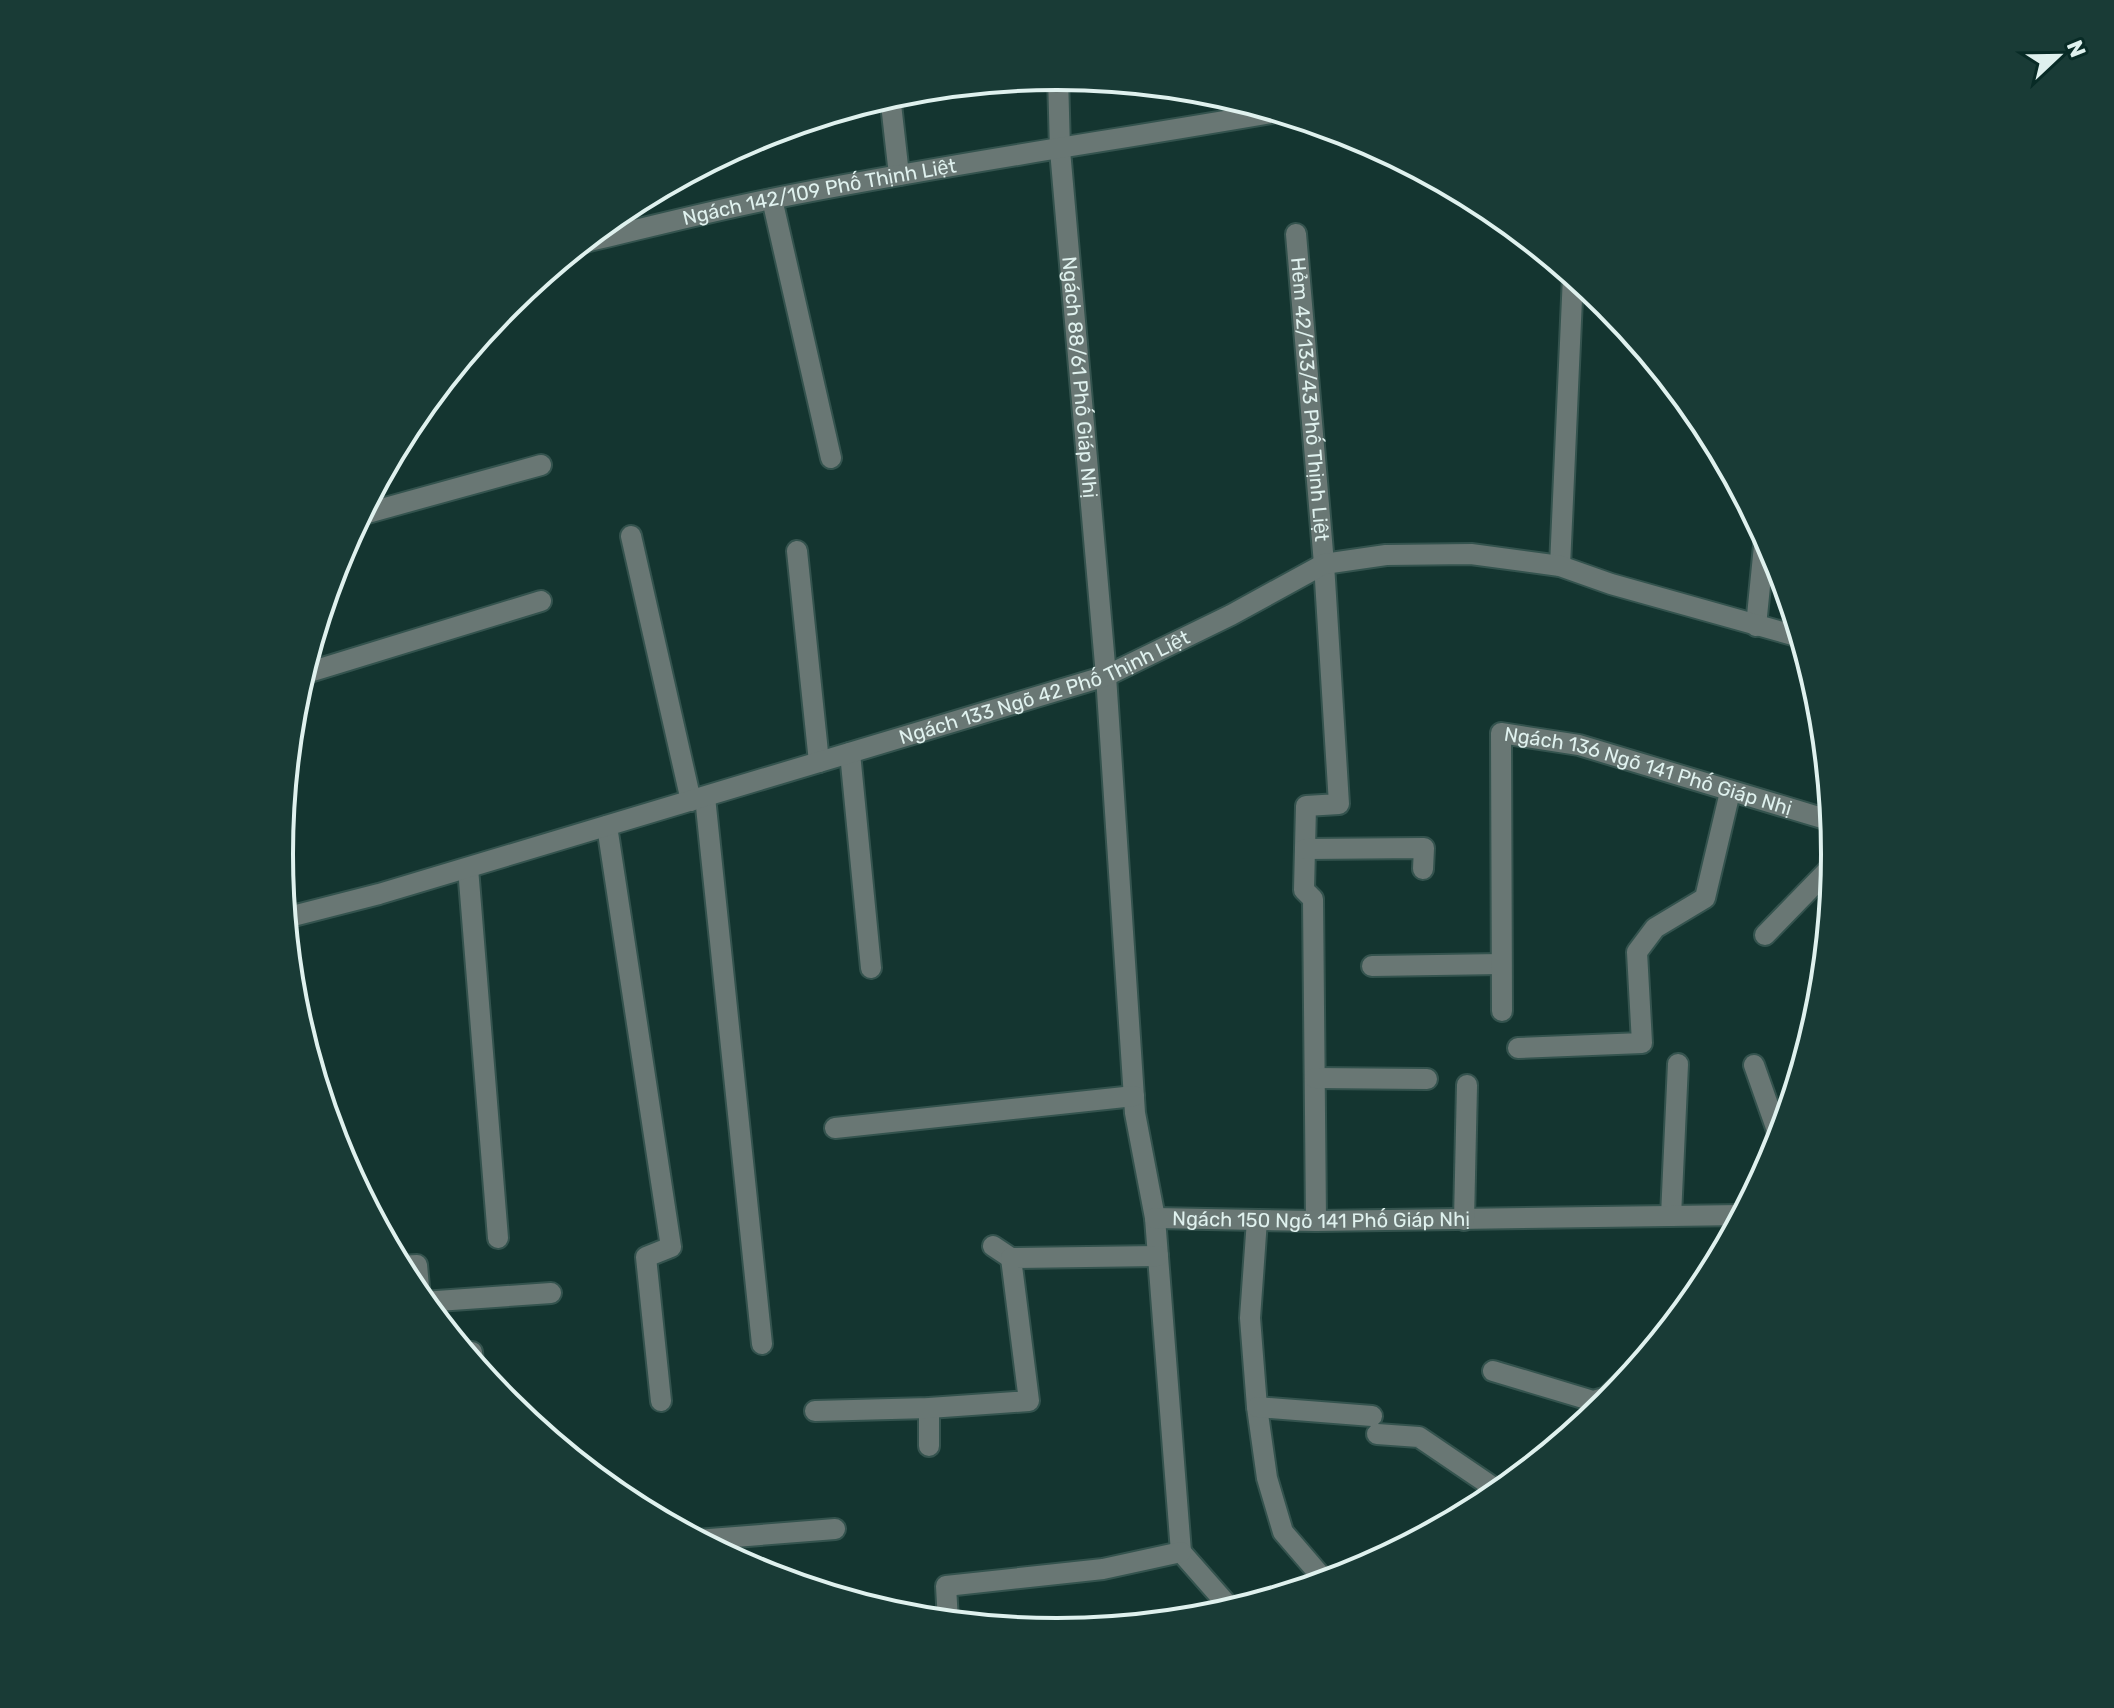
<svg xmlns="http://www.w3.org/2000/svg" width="2114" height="1708" font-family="Rubik,sans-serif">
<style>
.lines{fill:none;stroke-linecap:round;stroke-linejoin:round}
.minor-casing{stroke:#34534e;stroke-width:24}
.minor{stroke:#697774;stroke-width:20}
.labels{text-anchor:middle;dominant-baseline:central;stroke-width:7;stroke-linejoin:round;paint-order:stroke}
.street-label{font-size:20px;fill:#dff1ee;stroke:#082b26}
.rim{fill:none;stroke:#dff1ee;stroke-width:4}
</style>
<rect width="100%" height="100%" fill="#143530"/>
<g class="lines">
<!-- minor casing -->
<g class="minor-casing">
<g id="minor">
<path id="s1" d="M1058,76L1060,150L1106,676L1135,1113L1155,1218L1181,1552"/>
<polyline points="890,95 899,175"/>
<polyline points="772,199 831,458"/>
<path id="s2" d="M1296,234L1324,564L1339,804L1306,806L1304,890L1313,899L1316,1221"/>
<path id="s3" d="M581,243C645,228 710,211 776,198C942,165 1110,141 1277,112"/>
<polyline points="360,515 541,465"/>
<polyline points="631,536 691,801"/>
<polyline points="797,551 819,762"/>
<polyline points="1560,566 1573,276"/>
<polyline points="1756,626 1765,536"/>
<polyline points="303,674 541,601"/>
<polyline points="850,753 871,968"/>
<polyline points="705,797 762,1344"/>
<polyline points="607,826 671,1247 646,1257 661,1401"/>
<polyline points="1305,849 1424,848 1423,869"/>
<polyline points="468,868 498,1238"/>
<path id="s4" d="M285,918L379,894L1106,676L1231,615L1324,564L1386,555L1471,554L1560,566L1611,584L1800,637"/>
<polyline points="1765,935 1834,864"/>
<polyline points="1372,966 1501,964"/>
<path id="s5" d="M1502,1011L1501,733L1579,745L1832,821"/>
<polyline points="1518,1048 1642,1043 1637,952 1655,928 1705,898 1730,792"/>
<polyline points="1754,1065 1780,1139"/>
<polyline points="1315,1078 1427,1079"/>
<polyline points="835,1128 1134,1096"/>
<polyline points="1671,1216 1678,1064"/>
<path id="s6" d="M1155,1218L1316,1221L1742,1215"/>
<polyline points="1257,1220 1250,1318 1257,1407 1267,1478 1283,1532 1326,1582"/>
<polyline points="1464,1220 1467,1085"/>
<polyline points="993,1246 1011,1258"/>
<polyline points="399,1266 417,1265 420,1298"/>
<polyline points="423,1302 551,1293"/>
<polyline points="464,1352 472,1352 473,1363"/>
<polyline points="1493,1371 1593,1401 1607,1397 1634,1371"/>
<polyline points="1257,1407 1372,1416"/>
<polyline points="929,1408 929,1446"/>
<polyline points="815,1411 929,1408 1029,1401 1011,1258 1158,1256"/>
<polyline points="1377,1434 1419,1437 1500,1492"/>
<polyline points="697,1540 835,1529"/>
<polyline points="1181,1552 1232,1610"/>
<polyline points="948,1621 946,1586 1103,1569 1181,1552"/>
</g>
</g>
<!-- minor -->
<use href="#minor" class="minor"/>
</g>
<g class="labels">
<!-- street labels -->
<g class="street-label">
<text stroke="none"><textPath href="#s3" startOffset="244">Ngách 142/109 Phố Thịnh Liệt</textPath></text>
<text stroke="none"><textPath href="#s1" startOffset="302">Ngách 88/61 Phố Giáp Nhị</textPath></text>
<text stroke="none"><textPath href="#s2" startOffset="166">Hẻm 42/133/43 Phố Thịnh Liệt</textPath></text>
<text stroke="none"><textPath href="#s4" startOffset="794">Ngách 133 Ngõ 42 Phố Thịnh Liệt</textPath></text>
<text stroke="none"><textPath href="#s5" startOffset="430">Ngách 136 Ngõ 141 Phố Giáp Nhị</textPath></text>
<text stroke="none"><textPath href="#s6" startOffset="166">Ngách 150 Ngõ 141 Phố Giáp Nhị</textPath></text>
</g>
</g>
<!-- crop -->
<path d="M0 0H2114V1708H0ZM293 854a764 764 0 1 1 1528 0a764 764 0 1 1-1528 0Z" fill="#193b36" fill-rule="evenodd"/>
<path class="rim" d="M293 854a764 764 0 1 1 1528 0a764 764 0 1 1-1528 0Z"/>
<!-- north arrow -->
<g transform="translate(2058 56) rotate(68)" stroke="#082b26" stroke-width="6" paint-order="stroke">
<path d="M0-6L14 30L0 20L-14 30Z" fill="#dff1ee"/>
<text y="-12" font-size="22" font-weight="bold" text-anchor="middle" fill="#dff1ee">N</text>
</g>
</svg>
